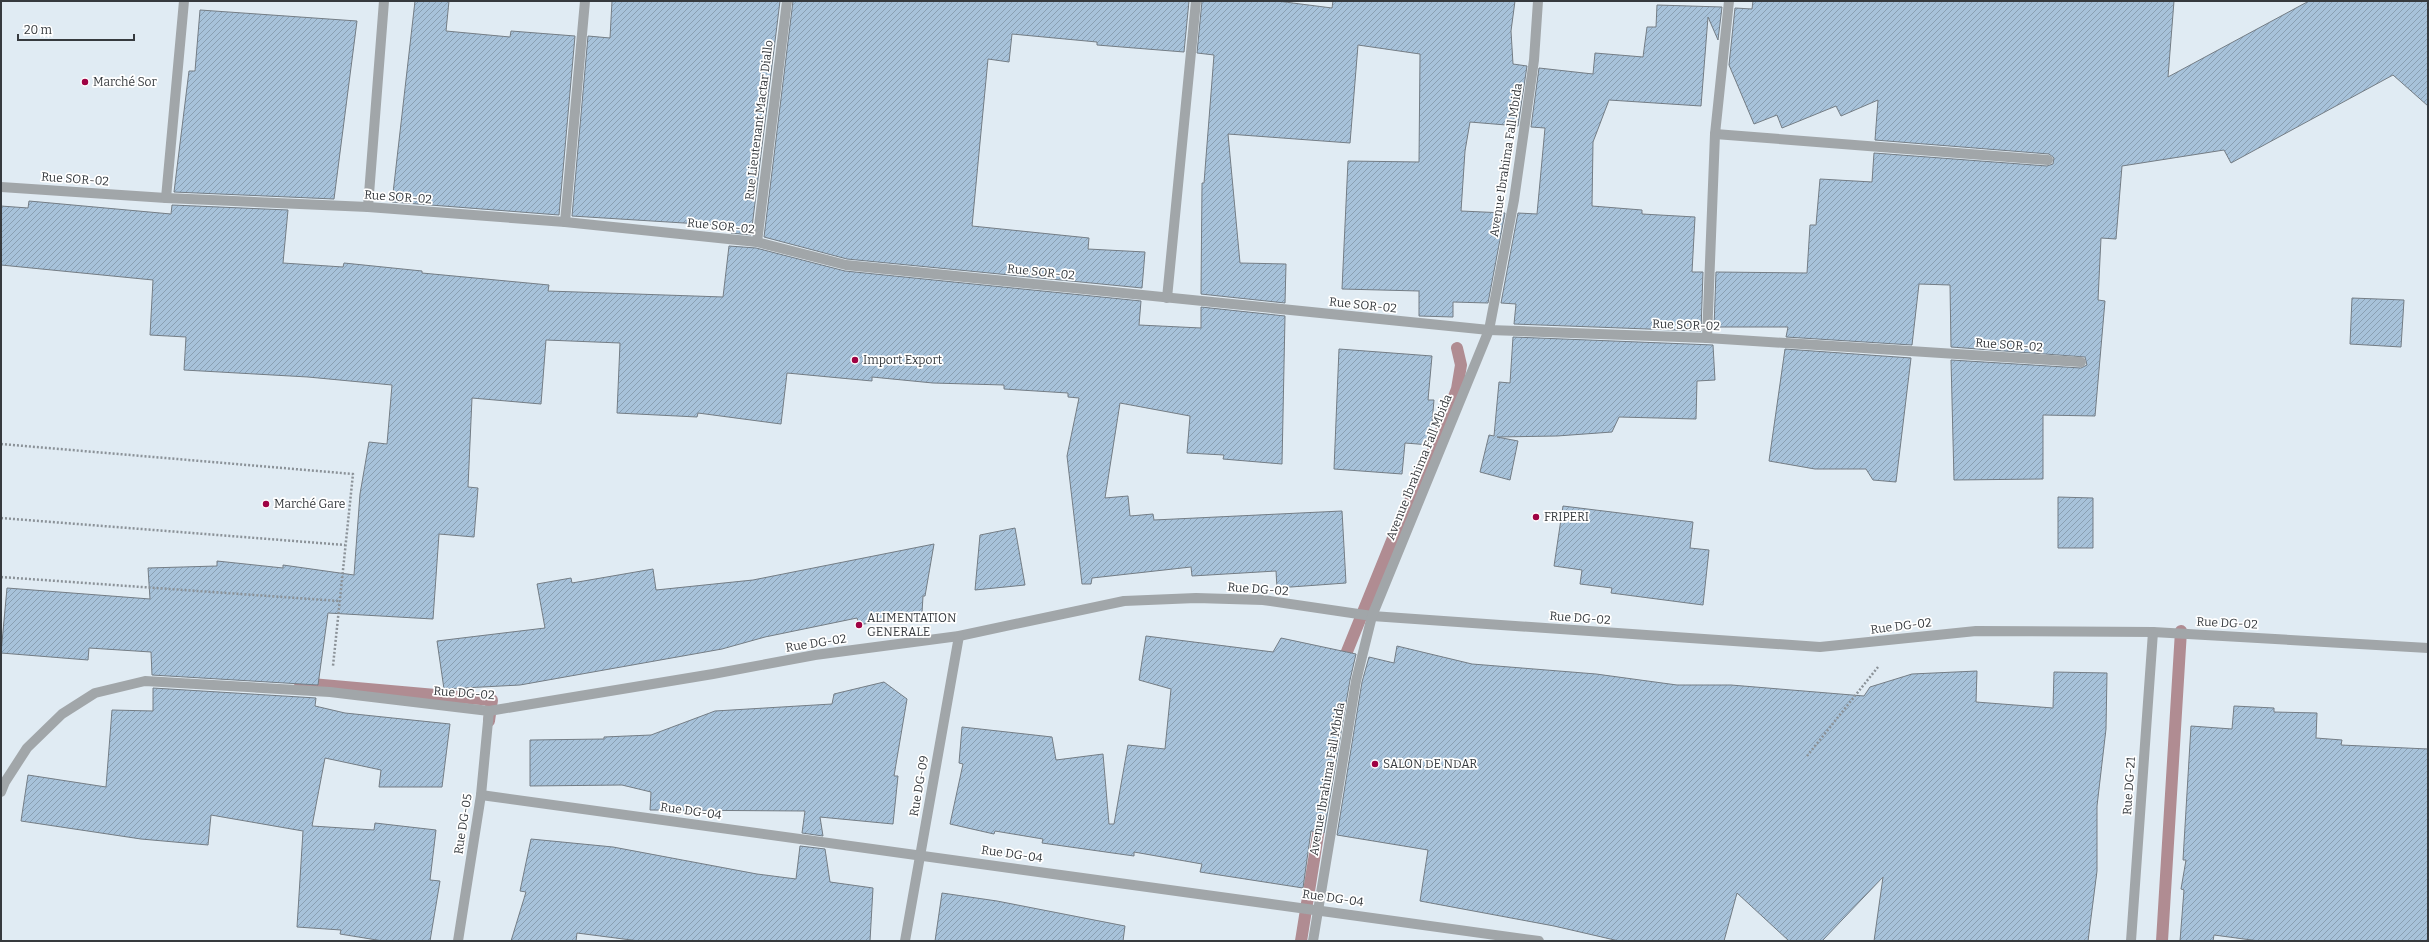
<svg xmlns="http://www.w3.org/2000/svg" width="2429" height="942" font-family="Bitter,serif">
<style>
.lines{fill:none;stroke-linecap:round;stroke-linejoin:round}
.stream{stroke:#b08c92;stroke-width:12}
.building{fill:url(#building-hatch);stroke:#747d85}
.path{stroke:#8b9298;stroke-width:2.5;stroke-dasharray:2 2;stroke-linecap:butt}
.minor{stroke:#a1a6a9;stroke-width:10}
.poi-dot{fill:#9f0243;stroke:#fff;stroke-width:1.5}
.labels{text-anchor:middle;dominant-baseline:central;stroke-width:3.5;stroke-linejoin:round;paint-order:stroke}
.poi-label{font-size:12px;fill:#363a3e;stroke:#fff;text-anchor:start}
.street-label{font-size:12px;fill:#363a3e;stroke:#fff}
</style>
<defs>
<pattern id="building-hatch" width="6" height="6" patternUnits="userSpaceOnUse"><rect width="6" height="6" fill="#a7c2da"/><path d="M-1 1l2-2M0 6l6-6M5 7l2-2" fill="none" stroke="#899fb2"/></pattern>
</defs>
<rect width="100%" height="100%" fill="#e0ebf3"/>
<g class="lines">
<!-- stream -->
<g class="stream">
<polyline points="1344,667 1346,654 1393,538 1434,449 1457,389 1461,365 1457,348"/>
<polyline points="300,683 492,700 489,721"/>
<polyline points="1301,941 1321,816"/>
<polyline points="2162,941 2181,631"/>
</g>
</g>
<!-- building -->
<g class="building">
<polygon points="415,1 449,1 446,31 510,37 511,31 575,36 559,215 392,202"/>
<polygon points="612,1 780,1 751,235 731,233 732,226 572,216 588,36 610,38"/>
<polygon points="793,1 1189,1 1184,52 1097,45 1097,42 1012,34 1009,62 988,59 972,226 1089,238 1088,249 1145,252 1142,288 847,259 764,237"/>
<polygon points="1202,1 1277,1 1332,8 1333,1 1515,1 1511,31 1513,64 1527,66 1518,126 1470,122 1465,151 1461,211 1505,213 1488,303 1453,302 1453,317 1419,316 1419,291 1342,289 1348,161 1419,162 1420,54 1358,45 1350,143 1228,134 1240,263 1286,264 1285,303 1201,294 1202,183 1204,183 1214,55 1197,53"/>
<polygon points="1753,1 2174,1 2168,77 2309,1 2428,1 2428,106 2393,75 2231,163 2224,150 2122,166 2116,239 2101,238 2098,300 2105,301 2095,416 2043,415 2043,479 1954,480 1951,360 2081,368 2087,365 2085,357 1951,347 1950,285 1919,284 1912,345 1786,337 1788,327 1714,327 1716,272 1807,273 1810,225 1816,225 1820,179 1872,182 1874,153 2047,166 2053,164 2054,158 2049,154 1875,140 1878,100 1841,116 1836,106 1782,128 1777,115 1754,124 1729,65 1735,8 1752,9"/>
<polygon points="1657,5 1722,7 1718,40 1708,17 1701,106 1609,100 1593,142 1592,206 1642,210 1642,214 1695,217 1692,272 1703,272 1701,331 1514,324 1516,304 1501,303 1518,213 1537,214 1545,128 1531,127 1539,68 1593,74 1595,53 1643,57 1647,27 1656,27"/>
<polygon points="200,10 357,21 334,199 174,192 189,71 195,71"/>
<polygon points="29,201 171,214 172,205 288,210 283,263 343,267 344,263 422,271 422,273 549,285 548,291 723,297 729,246 756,248 845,271 1141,301 1139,325 1201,328 1201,307 1285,316 1282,464 1223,459 1224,455 1187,453 1190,416 1120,403 1105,498 1128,496 1130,516 1153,514 1154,520 1342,511 1346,583 1277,588 1276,571 1192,576 1191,567 1092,578 1091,584 1082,584 1067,456 1079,398 1068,397 1068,393 1004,389 1004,385 933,383 872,377 872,381 787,373 781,424 698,413 697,417 617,413 620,343 546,340 541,404 472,398 468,487 478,488 474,537 439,534 433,619 328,613 318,685 152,675 151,652 89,648 88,660 1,653 7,588 150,599 148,568 217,566 217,561 283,568 283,565 354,575 360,494 369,442 387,444 392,385 308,377 184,370 186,337 150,335 153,280 1,265 1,206 28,208"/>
<polygon points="2352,298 2404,300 2401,347 2350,344"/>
<polygon points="1513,337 1713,345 1715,380 1697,381 1696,419 1619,417 1612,432 1557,436 1497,437 1518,441 1510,480 1480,472 1489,435 1494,436 1499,382 1510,383"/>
<polygon points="1339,349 1432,356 1428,400 1434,400 1430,445 1405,443 1402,474 1334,469"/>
<polygon points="1785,349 1911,358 1896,482 1873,480 1866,469 1815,469 1769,461"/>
<polygon points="2058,497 2093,498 2093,548 2058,548"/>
<polygon points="1563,506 1693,522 1690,548 1709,550 1703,605 1611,593 1612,588 1580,584 1582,570 1554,566"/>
<polygon points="1015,528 1025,585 975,590 980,535"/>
<polygon points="934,544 925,596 923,596 922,613 859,625 857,618 765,637 722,649 520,685 444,689 437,641 545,628 537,584 571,578 572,583 653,569 656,590 753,580"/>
<polygon points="1146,636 1273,652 1281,638 1356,654 1350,680 1324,833 1311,831 1303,888 1200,872 1202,864 1134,852 1134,856 1042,843 1043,839 995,831 994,834 950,824 963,764 959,763 962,727 1052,737 1056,760 1103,754 1109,824 1114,824 1128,745 1165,749 1171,689 1139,680"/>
<polygon points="1397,646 1472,664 1596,674 1677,685 1731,685 1864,696 1870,687 1912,674 1977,671 1976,702 2053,708 2054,672 2107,673 2106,729 2097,806 2097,871 2088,941 1874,941 1883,877 1822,941 1789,941 1737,893 1724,941 1619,941 1554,926 1420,901 1428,850 1337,835 1362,682 1369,657 1394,663"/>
<polygon points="884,682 907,699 894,776 898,776 893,824 820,817 823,836 802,833 805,811 650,810 651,792 622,785 530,786 530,740 604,739 604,737 651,735 715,711 832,704 834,694"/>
<polygon points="153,688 316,698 315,706 345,713 450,724 442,787 379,787 381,770 325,758 312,826 374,830 375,823 436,830 430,880 440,881 430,941 383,941 340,934 341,930 297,927 303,831 211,815 208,845 141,839 21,821 28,775 106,787 112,710 153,711"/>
<polygon points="2234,706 2274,708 2274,712 2317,713 2316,738 2342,740 2341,745 2428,749 2428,941 2259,941 2214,935 2213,941 2180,941 2184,890 2181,889 2186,860 2183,860 2191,726 2232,729"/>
<polygon points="531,839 613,847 757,874 796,879 800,846 825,849 830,882 873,888 870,941 639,941 577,933 576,941 511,941 526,892 520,891"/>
<polygon points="942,893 997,901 1125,926 1123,941 935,941"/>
</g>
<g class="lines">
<!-- path -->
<g class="path">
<polyline points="1,444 353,474 333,666"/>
<polyline points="1,518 345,545"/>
<polyline points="1,577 339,601"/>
<polyline points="1807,756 1878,667"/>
</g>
<!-- minor -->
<g class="minor">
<polyline points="1715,134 2048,160"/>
<polyline points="1,187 166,198 368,207 565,222 757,242 846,265 1489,330 1707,338 2081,362"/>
<polyline points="166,198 184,1"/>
<polyline points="368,207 384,1"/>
<polyline points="565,222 585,1"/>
<polyline points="757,242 787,1"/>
<polyline points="1167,298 1196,1"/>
<polyline points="1707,338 1715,134 1729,1"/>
<polyline points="1,792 5,782 27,748 62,714 95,693 145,681 330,692 489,711 713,674 815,655 959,636 1124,601 1196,598 1263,600 1372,616 1820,647 1976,631 2153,632 2428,648"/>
<polyline points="481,795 1539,941"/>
<polyline points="458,941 481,795 489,711"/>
<polyline points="905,941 959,636"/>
<polyline points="1313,941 1356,681 1372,616 1489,330 1514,200 1534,60 1538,1"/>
<polyline points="2131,941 2153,632"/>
</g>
</g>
<!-- markers -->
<g class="poi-dot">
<circle cx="85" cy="82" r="4"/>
<circle cx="855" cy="360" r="4"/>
<circle cx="266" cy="504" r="4"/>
<circle cx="1536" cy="517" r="4"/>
<circle cx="859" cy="625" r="4"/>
<circle cx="1375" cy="764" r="4"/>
</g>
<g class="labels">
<!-- poi labels -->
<g class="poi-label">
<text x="93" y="82">Marché Sor</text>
<text x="863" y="360">Import Export</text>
<text x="274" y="504">Marché Gare</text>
<text x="1544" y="517">FRIPERI</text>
<text x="867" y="618">ALIMENTATION<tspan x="867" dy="14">GENERALE</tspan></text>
<text x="1383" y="764">SALON DE NDAR</text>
</g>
<!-- street labels -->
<g class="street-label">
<text transform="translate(759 120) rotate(-83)">Rue Lieutenant Mactar Diallo</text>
<text transform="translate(1506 160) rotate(-81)">Avenue Ibrahima Fall Mbida</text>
<text transform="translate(75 179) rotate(4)">Rue SOR-02</text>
<text transform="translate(398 197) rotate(4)">Rue SOR-02</text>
<text transform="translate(721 226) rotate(6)">Rue SOR-02</text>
<text transform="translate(1041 272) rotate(6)">Rue SOR-02</text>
<text transform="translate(1363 305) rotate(6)">Rue SOR-02</text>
<text transform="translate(1686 325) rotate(2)">Rue SOR-02</text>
<text transform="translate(2009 345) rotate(4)">Rue SOR-02</text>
<text transform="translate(1419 467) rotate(-68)">Avenue Ibrahima Fall Mbida</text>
<text transform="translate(1258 589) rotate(4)">Rue DG-02</text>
<text transform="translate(1580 618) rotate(4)">Rue DG-02</text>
<text transform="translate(2227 623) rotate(3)">Rue DG-02</text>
<text transform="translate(1901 626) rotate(-7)">Rue DG-02</text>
<text transform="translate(816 643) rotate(-9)">Rue DG-02</text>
<text transform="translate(464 693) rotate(4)">Rue DG-02</text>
<text transform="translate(1327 779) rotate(-80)">Avenue Ibrahima Fall Mbida</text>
<text transform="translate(919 786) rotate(-80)">Rue DG-09</text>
<text transform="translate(2129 786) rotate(-86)">Rue DG-21</text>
<text transform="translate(691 811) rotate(8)">Rue DG-04</text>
<text transform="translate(463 824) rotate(-81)">Rue DG-05</text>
<text transform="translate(1012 854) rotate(8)">Rue DG-04</text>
<text transform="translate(1333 898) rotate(8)">Rue DG-04</text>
</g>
</g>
<!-- border -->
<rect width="2429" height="942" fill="none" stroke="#363a3e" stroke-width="4"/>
<!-- scale -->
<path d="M18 34v6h116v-6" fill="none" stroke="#363a3e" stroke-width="2"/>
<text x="24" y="34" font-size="12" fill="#363a3e" stroke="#ffffff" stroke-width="3" paint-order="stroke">20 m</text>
</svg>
